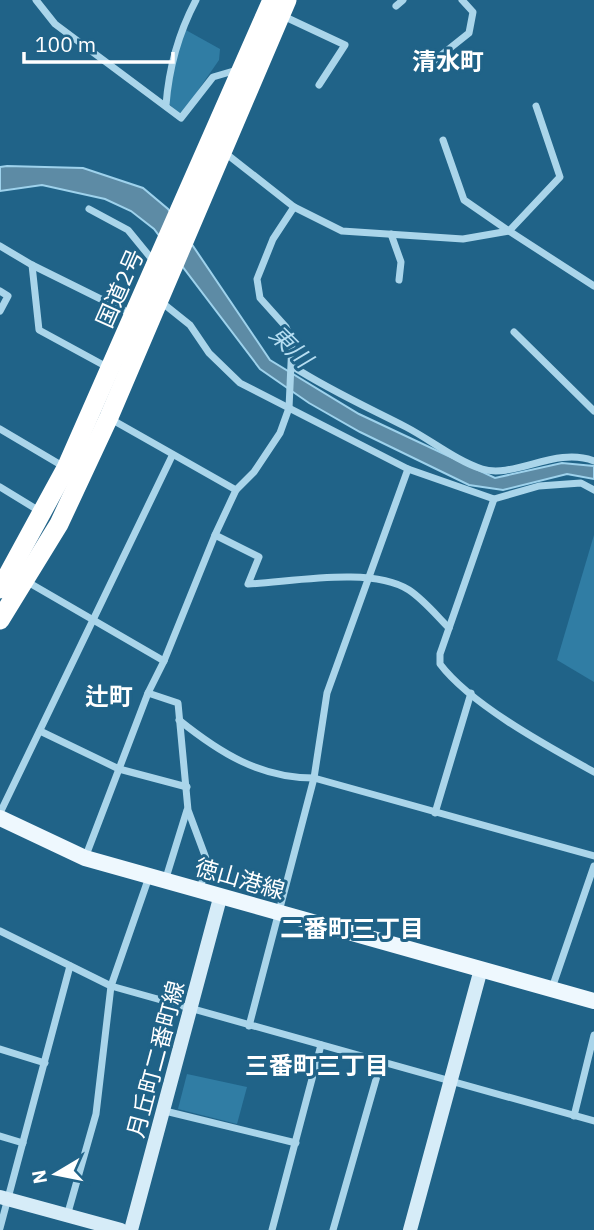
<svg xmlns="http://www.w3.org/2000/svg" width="594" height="1230" font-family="'IBM Plex Sans','Noto Sans JP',sans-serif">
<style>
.park{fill:#307da4}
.water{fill:#5d8ba5;stroke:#9ed2ec;stroke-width:2}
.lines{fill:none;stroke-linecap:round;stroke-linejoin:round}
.street{stroke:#aad5ea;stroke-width:7}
.secondary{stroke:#d6ecf8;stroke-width:14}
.primary{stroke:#eef8fe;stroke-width:16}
.highway{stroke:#fff;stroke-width:19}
.labels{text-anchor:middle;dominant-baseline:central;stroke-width:6;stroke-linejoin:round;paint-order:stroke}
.street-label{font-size:23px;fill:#fff;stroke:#206388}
.neighbourhood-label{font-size:24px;font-weight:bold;fill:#fff;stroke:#206388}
.water-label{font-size:24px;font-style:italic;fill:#b6def2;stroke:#206388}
</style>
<rect width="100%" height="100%" fill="#206388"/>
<!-- park -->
<g class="park">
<polygon points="184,29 220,49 219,60 181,115 169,104 170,78"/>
<polygon points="594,535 594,682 557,660"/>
<polygon points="187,1074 247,1087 237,1124 178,1109"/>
</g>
<!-- water -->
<polygon class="water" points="7,166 83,168 143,188 168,209 270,360 359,414 495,478 562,463 594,466 594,479 567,474 503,490 469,485 360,432 309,403 260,369 154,229 131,211 105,199 42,185 0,191 0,167"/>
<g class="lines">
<!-- street -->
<g class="street">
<polyline points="36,0 55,24 181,118 213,77 237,70"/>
<polyline points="396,6 403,0"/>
<polyline points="281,15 345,45 319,85"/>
<polyline points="425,68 469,33 473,12 462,0"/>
<path d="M166,105C169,66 178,34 196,0"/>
<polyline points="443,140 464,200 509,231 560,177 536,106"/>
<polyline points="224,152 294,207 342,231 463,239 509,231 594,286"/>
<polyline points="89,209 128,230 155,263"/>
<polyline points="391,234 401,262 399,280"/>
<polyline points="0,246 32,265 133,315"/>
<polyline points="32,265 39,330 107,367"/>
<polyline points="0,291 8,296 0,311"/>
<polyline points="160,301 190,325 209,353 240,383 408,469 494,499 539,486 581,483 594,490"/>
<polyline points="514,332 594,411"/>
<path d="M292,366C329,390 367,407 406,427C431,440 455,460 482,469C514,479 556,446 594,461"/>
<polyline points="109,418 236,490"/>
<polyline points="0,429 66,468"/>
<polyline points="0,487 41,512"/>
<path d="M494,499L440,654V664C471,705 549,747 594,772"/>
<path d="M215,535L259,557L248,584C291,582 372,566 409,590C424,600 437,616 449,628"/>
<polyline points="26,581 164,661"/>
<polyline points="148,693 178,703 188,810 207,861 200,890"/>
<path d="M179,720C220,753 260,778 314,778L594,856"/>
<polyline points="40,731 119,769 187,787"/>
<polyline points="0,813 172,456"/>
<polyline points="435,813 471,693"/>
<polyline points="85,858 148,693 164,661 215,535 236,490 254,472 280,433 289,408 292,342 286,327 260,298 257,279 273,239 294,207"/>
<polyline points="165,881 187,810"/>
<polyline points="0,931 111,986 594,1121"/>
<polyline points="552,988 594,866"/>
<polyline points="249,1026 314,778 327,693 408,469"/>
<polyline points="0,1049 45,1063"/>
<polyline points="165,1111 296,1143"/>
<polyline points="574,1116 594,1035"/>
<polyline points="0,1136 23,1143"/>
<polyline points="67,1216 96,1114 111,986 149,877"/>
<polyline points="0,1228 70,966"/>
<polyline points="272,1230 321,1045"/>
<polyline points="333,1230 381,1062"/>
</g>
<!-- secondary -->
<g class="secondary">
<polyline points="0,1197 121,1230"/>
<polyline points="131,1230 220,898"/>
<polyline points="410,1230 481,969"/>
</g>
<!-- primary -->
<polyline class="primary" points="0,818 85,858 594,1001"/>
<!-- highway -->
<g class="highway">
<polyline points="0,589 66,468 272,0"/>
<polyline points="0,620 59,524 109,417 287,0"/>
</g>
</g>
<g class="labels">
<!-- street labels -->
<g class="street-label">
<text transform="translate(119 288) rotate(-66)">国道2号</text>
<text transform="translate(240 878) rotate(16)">徳山港線</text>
<text transform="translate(155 1059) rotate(-75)">月丘町二番町線</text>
</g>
<!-- neighbourhood labels -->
<g class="neighbourhood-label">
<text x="448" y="61">清水町</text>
<text x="109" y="696">辻町</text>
<text x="352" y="928">二番町三丁目</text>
<text x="317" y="1065">三番町三丁目</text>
</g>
<!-- water labels -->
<g class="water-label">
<text transform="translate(291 346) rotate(45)">東川</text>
</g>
</g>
<!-- north arrow -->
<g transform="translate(56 1174) rotate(260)" stroke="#206388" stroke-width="5" paint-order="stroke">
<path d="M0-5L12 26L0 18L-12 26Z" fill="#ffffff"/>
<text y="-10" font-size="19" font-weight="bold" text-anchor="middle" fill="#ffffff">N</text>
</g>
<!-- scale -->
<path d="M24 52v10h149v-10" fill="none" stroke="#ffffff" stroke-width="3.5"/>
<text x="35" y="52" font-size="21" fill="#ffffff" stroke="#206388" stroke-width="5" paint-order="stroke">100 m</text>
</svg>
